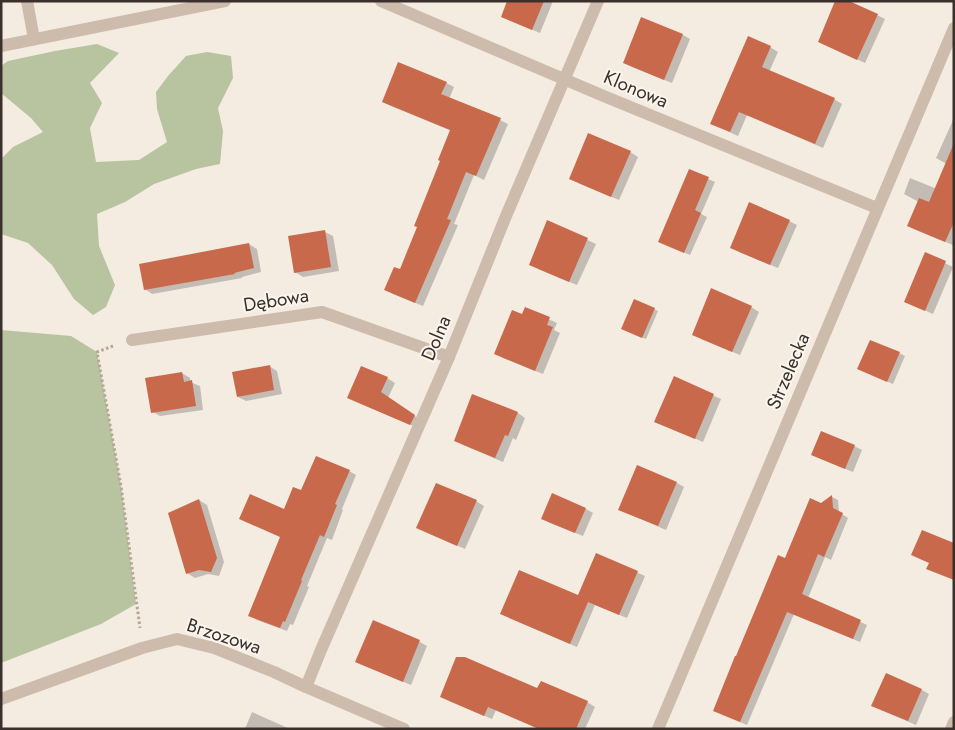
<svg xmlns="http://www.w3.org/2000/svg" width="955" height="730" font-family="Jost,sans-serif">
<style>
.green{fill:#b8c4a0}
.shadow{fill:#0003}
.building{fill:#c8694b}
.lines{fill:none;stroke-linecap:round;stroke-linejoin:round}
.path{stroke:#b9a596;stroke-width:3;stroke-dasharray:2.5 2.5;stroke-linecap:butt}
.street{stroke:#cdbbac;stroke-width:12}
.labels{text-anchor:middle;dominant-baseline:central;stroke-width:4;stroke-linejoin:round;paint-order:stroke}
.street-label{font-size:19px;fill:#3b302b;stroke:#fbf5ee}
</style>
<rect width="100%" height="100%" fill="#f4ebe1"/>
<!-- green -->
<g class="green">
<polygon points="97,44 119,53 90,83 102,103 90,128 96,162 139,160 167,142 157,109 156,92 168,76 186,56 207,52 231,56 233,78 218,108 223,131 220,164 196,169 154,184 125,202 97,214 99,246 115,285 106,307 93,315 74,299 52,265 28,243 1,234 1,159 13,147 43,132 31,118 1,93 1,66 8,61 55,51"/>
<polygon points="1,330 71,336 97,352 121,486 136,604 101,624 1,663"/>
</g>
<!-- shadow -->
<g class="shadow">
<polygon points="509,1 553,1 540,33 502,17"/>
<polygon points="877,15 885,19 865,63 819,42"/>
<polygon points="683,35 690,39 672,83 632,67 624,62"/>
<polygon points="770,47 778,52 769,72 834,99 842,104 823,148 747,115 738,136 712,124"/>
<polygon points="446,83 454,87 449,99 500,120 508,124 484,180 474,175 454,224 458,225 423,306 393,294 386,290 401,271 419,227 452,131 391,106 383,102"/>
<polygon points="954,118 954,168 936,158"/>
<polygon points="630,152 638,157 619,200 578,183"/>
<polygon points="690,171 715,182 701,214 707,217 690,255 666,245"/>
<polygon points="910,178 954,196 953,245 916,230 908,226 919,202 904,194"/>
<polygon points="548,221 596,244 577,285 538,269"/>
<polygon points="789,221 797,225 778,268 739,252"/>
<polygon points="325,232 333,236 339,271 303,277 295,272"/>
<polygon points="249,244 257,249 261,272 242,277 242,278 152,294 145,289"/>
<polygon points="925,254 953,267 933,314 913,305"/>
<polygon points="751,307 759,312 740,355 701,339"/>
<polygon points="526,309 557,323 554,330 560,333 543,374 503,358 496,353 523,316"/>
<polygon points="654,309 658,311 646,339 626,331"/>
<polygon points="899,353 905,356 893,384 864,371"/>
<polygon points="269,366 277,371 282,394 246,401 238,397"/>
<polygon points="182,373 190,378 190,382 200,386 203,410 160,416 153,412"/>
<polygon points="387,378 395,383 388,398 422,421 418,428 357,402"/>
<polygon points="674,378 721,399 703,442 664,425"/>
<polygon points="473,395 518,413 525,418 516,440 513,438 503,462 463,445 455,440"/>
<polygon points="854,446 862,450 853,472 821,459 813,455"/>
<polygon points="349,471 356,475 342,509 343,510 332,540 327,538 307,586 309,587 293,625 290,624 287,631 257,620 249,615 281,537 241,519 285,510 302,492"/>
<polygon points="677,483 684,487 666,530 627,513"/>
<polygon points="832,497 838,500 839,512 848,518 831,560 825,557 808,598 867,625 860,642 794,614 747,725 721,714 785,559 821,505"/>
<polygon points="199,500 207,505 224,562 219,576 208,574 195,578 187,573"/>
<polygon points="476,501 484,506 465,549 426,532 418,528"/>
<polygon points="586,509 593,513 583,536 550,523 542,518"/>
<polygon points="596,554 645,576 627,618 595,605 577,647 509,618 578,597"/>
<polygon points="374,622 420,642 427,646 411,685 365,666"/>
<polygon points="538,690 587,702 595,707 585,729 539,729 496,710 492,719 449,701"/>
<polygon points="922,690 929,694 916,725 881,710"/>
<polygon points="252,712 290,729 245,729"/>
</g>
<!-- building -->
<g class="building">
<polygon points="507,1 544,1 532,30 501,17"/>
<polygon points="835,1 849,1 878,14 857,60 818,42"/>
<polygon points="641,17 683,34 664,80 623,63"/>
<polygon points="748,36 771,46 762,67 835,98 815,144 739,112 730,132 710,124"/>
<polygon points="398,62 447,82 441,94 501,118 476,176 466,172 447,219 451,220 415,303 384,290 394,267 400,269 417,227 414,226 440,161 438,160 450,130 382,102"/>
<polygon points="588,133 631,151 611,197 569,179"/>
<polygon points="954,143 954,222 945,242 907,226 919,198 929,202"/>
<polygon points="689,169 709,177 695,210 701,213 684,253 658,242"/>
<polygon points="749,202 790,220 770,265 730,248"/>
<polygon points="547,220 588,238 569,282 529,265"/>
<polygon points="325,230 331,267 294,273 288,236"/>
<polygon points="249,243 254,268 234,273 235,274 144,290 139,264"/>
<polygon points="925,252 946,261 925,311 904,302"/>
<polygon points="711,288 752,306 732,352 692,335"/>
<polygon points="634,299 655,308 642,338 621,329"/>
<polygon points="525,307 550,317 547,325 553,327 535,371 494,354 512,310 522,314"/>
<polygon points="870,340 900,352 887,382 857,369"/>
<polygon points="270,365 274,390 237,397 232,372"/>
<polygon points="361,366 388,377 381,392 415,415 410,425 347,398"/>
<polygon points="182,372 184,382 192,380 196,406 151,413 145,378"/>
<polygon points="674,376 714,394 695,439 654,422"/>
<polygon points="472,394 518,412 508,436 505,435 495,458 454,441"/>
<polygon points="821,431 855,445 845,469 811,455"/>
<polygon points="316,456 350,470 335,504 337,505 324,537 320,535 301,580 302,581 285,622 283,621 280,628 248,616 280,537 239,519 250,494 284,509 293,487 301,490"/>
<polygon points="637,465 677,482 658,526 618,510"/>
<polygon points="436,483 477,500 457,546 416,528"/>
<polygon points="552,493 586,508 575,533 541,519"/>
<polygon points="832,495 833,508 843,513 824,557 818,554 802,594 861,620 853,639 787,612 740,722 713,711 735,656 736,656 778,555 785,558 810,498 821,503"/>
<polygon points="199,499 217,558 211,572 199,570 186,574 168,513"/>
<polygon points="922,530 954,543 954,580 926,569 929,563 911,555"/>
<polygon points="596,553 638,571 619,615 588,602 570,644 500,614 519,570 578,595"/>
<polygon points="373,620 420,640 403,682 355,662"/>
<polygon points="456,657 465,657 537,688 541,681 588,701 576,729 539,729 488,707 484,716 440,697"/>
<polygon points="886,673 922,689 908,721 871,706"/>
</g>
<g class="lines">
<!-- path -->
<polyline class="path" points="113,346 97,352 121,486 140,628"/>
<!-- street -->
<g class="street">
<polyline points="27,1 34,39"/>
<polyline points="381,1 606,97 877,208"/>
<polyline points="1,46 225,1"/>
<polyline points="132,340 322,312 449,357"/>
<polyline points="306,687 321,650 449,357 506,216 598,1"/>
<polyline points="1,699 142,648 177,639 214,648 274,672 306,687 404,729"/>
<polyline points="658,729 954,28"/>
<polyline points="951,729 954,722"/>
</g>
</g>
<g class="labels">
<!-- street labels -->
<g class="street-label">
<text transform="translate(636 89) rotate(23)">Klonowa</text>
<text transform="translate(276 300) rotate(-9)">Dębowa</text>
<text transform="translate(436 338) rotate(-67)">Dolna</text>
<text transform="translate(788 371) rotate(-67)">Strzelecka</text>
<text transform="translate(224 636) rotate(18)">Brzozowa</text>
</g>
</g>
<!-- border -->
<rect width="955" height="730" fill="none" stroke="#3b302b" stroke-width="5"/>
</svg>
